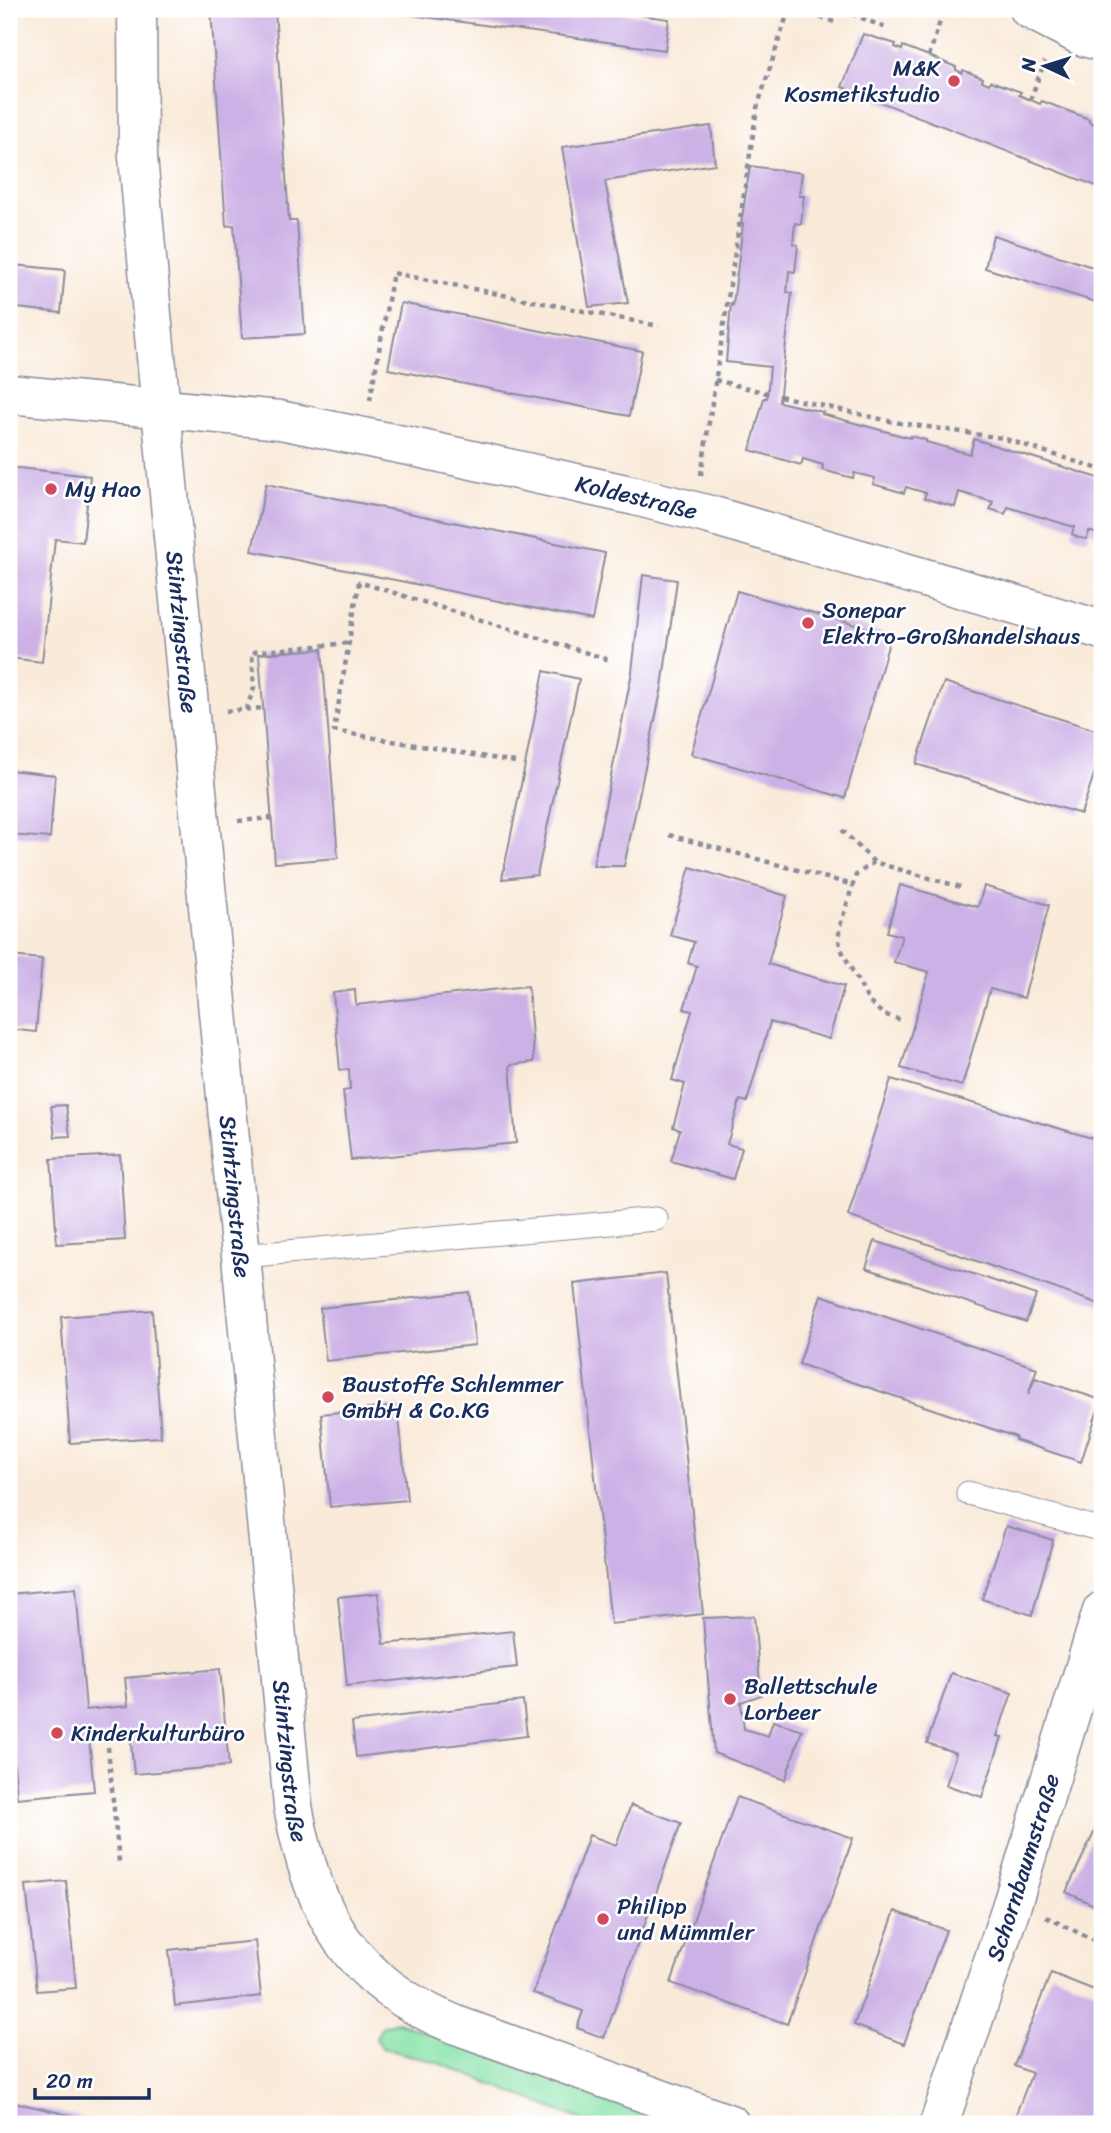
<svg xmlns="http://www.w3.org/2000/svg" width="1111" height="2133" font-family="Sriracha,sans-serif">
<style>
.green{fill:#87e2a8;stroke:#518883;stroke-width:2}
.building{fill:#ccb1e6}
.lines{fill:none;stroke-linecap:round;stroke-linejoin:round}
.service-casing{stroke:#8a8c9c;stroke-width:25}
.minor-casing{stroke:#8a8c9c;stroke-width:41}
.tertiary-casing{stroke:#8a8c9c;stroke-width:41}
.path{stroke:#8a8c9c;stroke-width:4.5;stroke-dasharray:5 5;stroke-linecap:butt}
.service{stroke:#fff;stroke-width:23}
.minor{stroke:#fff;stroke-width:38}
.tertiary{stroke:#fff;stroke-width:38}
.poi-dot{fill:#d1495b;stroke:#fff;stroke-width:2.5}
.labels{text-anchor:middle;dominant-baseline:central;stroke-width:5;stroke-linejoin:round;paint-order:stroke}
.poi-label{font-size:23px;fill:#1b2f5e;stroke:#fff;text-anchor:start}
.street-label{font-size:23px;fill:#1b2f5e;stroke:#fff}
</style>
<rect width="100%" height="100%" fill="#fff"/>
<filter id="ink" filterUnits="userSpaceOnUse"><feTurbulence type="fractalNoise" baseFrequency=".0143" numOctaves="2"/><feDisplacementMap in="SourceGraphic" scale="14" xChannelSelector="R" yChannelSelector="G"/><feConvolveMatrix kernelMatrix="1 2 1 2 8 2 1 2 1" color-interpolation-filters="sRGB"/></filter>
<filter id="wash" filterUnits="userSpaceOnUse"><feTurbulence type="fractalNoise" baseFrequency=".00686" numOctaves="4" result="noise"/><feDisplacementMap in="SourceGraphic" scale="28" xChannelSelector="R" yChannelSelector="G"/><feGaussianBlur stdDeviation="1.57" result="paint"/><feColorMatrix in="noise" values="0 0 0 0 0 0 0 0 0 0 0 0 0 0 0 0 0 1.4 0 .05"/><feComposite in="paint" operator="in"/></filter>
<g filter="url(#wash)">
<rect width="100%" height="100%" fill="#f9ead9"/>
<!-- green -->
<polygon class="green" points="397,2022 681,2124 592,2124 436,2062 382,2048 376,2038 382,2026"/>
<g id="blocks">
<!-- building -->
<g class="building">
<polygon points="211,9 275,9 289,221 297,221 305,334 242,338 234,225 226,226"/>
<polygon points="397,9 594,9 669,19 665,50 396,13"/>
<polygon points="863,34 896,44 895,47 902,50 903,46 929,56 956,67 956,70 962,73 963,70 983,78 982,81 989,84 991,81 1021,92 1019,95 1040,104 1042,101 1089,119 1089,122 1102,127 1102,171 1096,186 842,87"/>
<polygon points="711,126 715,164 605,181 628,303 589,307 562,147"/>
<polygon points="750,166 802,173 799,196 804,196 801,224 795,223 793,244 798,245 795,272 789,271 787,292 792,293 779,402 823,412 822,414 910,438 911,436 926,440 926,442 970,454 974,439 1102,479 1102,536 1089,531 1087,539 1079,538 1072,534 1074,527 1008,507 1005,514 990,509 993,502 959,492 955,507 924,498 926,493 906,487 904,493 873,484 875,478 854,473 853,478 822,470 823,465 803,459 801,465 750,450 764,398 767,398 770,367 726,362 731,304 733,305 743,224 741,224"/>
<polygon points="993,235 1102,270 1102,304 985,268"/>
<polygon points="9,257 15,258 14,265 65,270 61,313 9,307"/>
<polygon points="401,303 642,351 629,416 388,369"/>
<polygon points="9,467 90,476 83,542 55,539 42,662 9,658"/>
<polygon points="266,484 605,553 592,620 252,551"/>
<polygon points="643,575 677,580 662,687 624,866 593,866 632,672"/>
<polygon points="737,591 891,635 845,798 691,754"/>
<polygon points="322,649 338,858 275,863 259,654"/>
<polygon points="544,671 579,679 537,875 502,879"/>
<polygon points="944,682 1102,732 1102,750 1081,814 916,764"/>
<polygon points="9,770 55,775 50,838 9,835"/>
<polygon points="690,867 787,896 768,964 844,986 829,1039 770,1022 747,1102 740,1100 727,1144 742,1148 733,1179 671,1161 680,1130 673,1127 685,1084 672,1080 692,1011 684,1009 697,966 688,963 694,942 670,935"/>
<polygon points="900,885 978,907 984,886 1049,905 1024,998 990,989 962,1086 901,1068 929,972 894,962 902,936 887,932"/>
<polygon points="9,956 42,959 36,1032 9,1029"/>
<polygon points="528,986 534,1062 510,1065 516,1143 351,1160 343,1091 350,1090 349,1069 340,1070 333,993 355,990 356,1005"/>
<polygon points="891,1079 1102,1141 1102,1305 848,1216"/>
<polygon points="66,1105 70,1136 55,1137 51,1106"/>
<polygon points="120,1155 125,1240 57,1244 51,1159"/>
<polygon points="875,1241 1036,1295 1026,1322 866,1268"/>
<polygon points="666,1273 703,1614 611,1624 574,1284"/>
<polygon points="469,1292 475,1345 326,1361 320,1308"/>
<polygon points="821,1295 1037,1368 1028,1395 1035,1378 1101,1400 1081,1462 1015,1440 1016,1437 799,1364"/>
<polygon points="152,1310 161,1437 70,1443 61,1317"/>
<polygon points="398,1406 407,1500 330,1507 321,1414"/>
<polygon points="1006,1526 1053,1540 1032,1615 982,1599"/>
<polygon points="76,1588 86,1710 128,1706 125,1678 220,1669 229,1766 134,1774 130,1734 89,1738 94,1791 17,1798 9,1710 9,1594"/>
<polygon points="378,1593 384,1644 513,1631 517,1667 347,1686 338,1597"/>
<polygon points="754,1616 761,1695 741,1702 744,1729 768,1736 773,1721 802,1730 785,1780 714,1753 703,1618"/>
<polygon points="951,1673 1012,1693 997,1736 1002,1737 982,1797 946,1785 956,1753 927,1743"/>
<polygon points="523,1701 527,1736 356,1757 352,1722"/>
<polygon points="737,1797 853,1838 787,2024 671,1983"/>
<polygon points="631,1805 681,1823 604,2038 577,2028 583,2011 533,1993 589,1835 616,1845"/>
<polygon points="1102,1816 1102,1909 1066,1892"/>
<polygon points="66,1881 76,1988 37,1991 26,1885"/>
<polygon points="895,1911 946,1930 904,2044 854,2025"/>
<polygon points="255,1941 261,1996 175,2006 169,1950"/>
<polygon points="1051,1973 1102,1993 1102,2124 1012,2124 1032,2073 1014,2066"/>
<polygon points="9,2101 104,2123 104,2124 9,2124"/>
</g>
</g>
</g>
<g filter="url(#ink)">
<use href="#blocks" fill-opacity="0" stroke="#8a8c9c" stroke-width="2"/>
<g class="lines">
<!-- service casing -->
<g class="service-casing">
<g id="service">
<polyline points="242,1256 656,1219"/>
<polyline points="968,1493 1102,1530"/>
</g>
</g>
<!-- minor casing -->
<g class="minor-casing">
<g id="minor">
<path id="s1" d="M137,9L138,157L152,314L293,1806C312,1914 351,1983 456,2025L730,2124"/>
<polyline points="1029,9 1081,36 1102,42"/>
<path id="s2" d="M939,2124L1013,1901L1102,1611"/>
</g>
</g>
<!-- tertiary casing -->
<g class="tertiary-casing">
<g id="tertiary">
<path id="s3" d="M9,394L280,420L413,447L635,496L710,515L1102,630"/>
</g>
</g>
<!-- path -->
<g class="path">
<polyline points="791,9 835,22"/>
<polyline points="852,14 886,28"/>
<polyline points="929,56 944,9"/>
<polyline points="1030,100 1045,61"/>
<polyline points="715,380 767,393"/>
<polyline points="780,396 894,422 1002,438 1102,470"/>
<polyline points="370,400 393,273 659,326"/>
<polyline points="701,475 757,108 789,9"/>
<polyline points="246,710 254,688 252,652 348,643"/>
<polyline points="226,711 263,708"/>
<polyline points="515,762 334,731 359,582 610,660"/>
<polyline points="238,821 272,818"/>
<polyline points="842,830 874,862 964,888"/>
<polyline points="669,835 853,885"/>
<polyline points="874,862 856,875 839,929 839,941 841,949 869,1002 883,1014 904,1021"/>
<polyline points="107,1737 119,1862"/>
<polyline points="1046,1917 1102,1944"/>
</g>
<!-- service -->
<use href="#service" class="service"/>
<!-- minor -->
<use href="#minor" class="minor"/>
<!-- tertiary -->
<use href="#tertiary" class="tertiary"/>
</g>
</g>
<!-- markers -->
<g class="poi-dot">
<circle cx="954" cy="81" r="7"/>
<circle cx="51" cy="489" r="7"/>
<circle cx="808" cy="623" r="7"/>
<circle cx="328" cy="1397" r="7"/>
<circle cx="730" cy="1699" r="7"/>
<circle cx="57" cy="1733" r="7"/>
<circle cx="603" cy="1919" r="7"/>
</g>
<g class="labels">
<!-- poi labels -->
<g class="poi-label">
<text x="940" y="68" text-anchor="end">M&amp;K<tspan x="940" dy="26">Kosmetikstudio</tspan></text>
<text x="65" y="489">My Hao</text>
<text x="822" y="610">Sonepar<tspan x="822" dy="26">Elektro-Großhandelshaus</tspan></text>
<text x="342" y="1384">Baustoffe Schlemmer<tspan x="342" dy="26">GmbH &amp; Co.KG</tspan></text>
<text x="744" y="1686">Ballettschule<tspan x="744" dy="26">Lorbeer</tspan></text>
<text x="71" y="1733">Kinderkulturbüro</text>
<text x="617" y="1906">Philipp<tspan x="617" dy="26">und Mümmler</tspan></text>
</g>
<!-- street labels -->
<g class="street-label">
<text stroke="none"><textPath href="#s3" startOffset="637">Koldestraße</textPath></text>
<text stroke="none"><textPath href="#s1" startOffset="625">Stintzingstraße</textPath></text>
<text stroke="none"><textPath href="#s1" startOffset="1192">Stintzingstraße</textPath></text>
<text stroke="none"><textPath href="#s1" startOffset="1759">Stintzingstraße</textPath></text>
<text stroke="none"><textPath href="#s2" startOffset="270">Schornbaumstraße</textPath></text>
</g>
</g>
<!-- margin -->
<rect width="1111" height="2133" fill="none" stroke="#fff" stroke-width="35"/>
<!-- north arrow -->
<g transform="translate(1045 66) rotate(274)" stroke="#ffffff" stroke-width="5" paint-order="stroke">
<path d="M0-5L12 26L0 18L-12 26Z" fill="#1b2f5e"/>
<text y="-10" font-size="19" font-weight="bold" text-anchor="middle" fill="#1b2f5e">N</text>
</g>
<!-- scale -->
<path d="M35 2088v10h114v-10" fill="none" stroke="#1b2f5e" stroke-width="3.5"/>
<text x="46" y="2088" font-size="21" fill="#1b2f5e" stroke="#ffffff" stroke-width="5" paint-order="stroke">20 m</text>
</svg>
